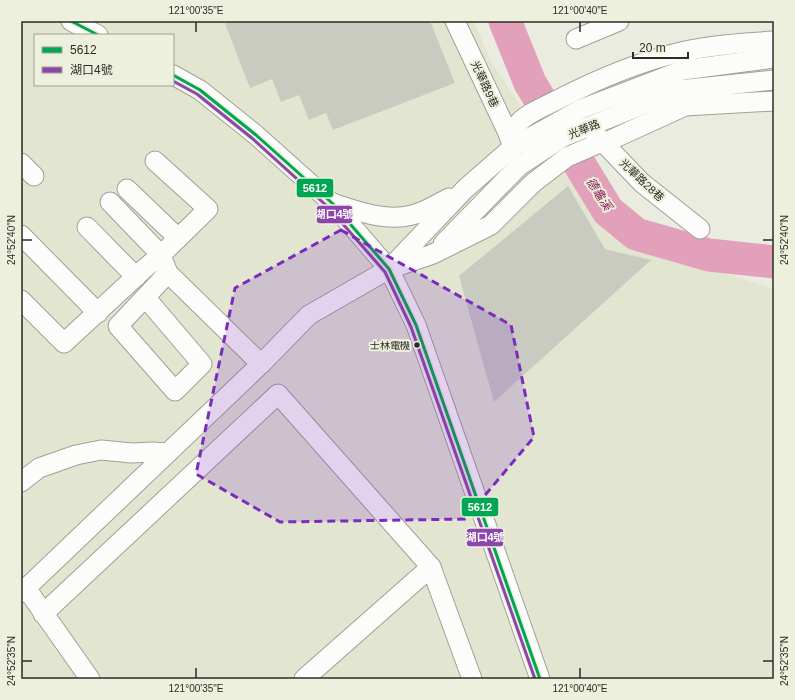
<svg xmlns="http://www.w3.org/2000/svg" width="795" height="700" font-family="Helvetica,'Noto Sans TC',sans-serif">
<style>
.built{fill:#e2e6d1;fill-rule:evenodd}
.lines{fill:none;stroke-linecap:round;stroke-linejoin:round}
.river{stroke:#e3a0ba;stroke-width:33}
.building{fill:#c9cbc1}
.minor-casing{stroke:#9fa097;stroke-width:21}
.minor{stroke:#fcfcfa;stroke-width:19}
.bus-1-casing{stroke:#edf0dc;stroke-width:6}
.bus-2-casing{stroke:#edf0dc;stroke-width:6}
.bus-1{stroke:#00a651;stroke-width:3}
.bus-2{stroke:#8e44ad;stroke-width:3}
.marked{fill:#7b2cbf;fill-opacity:0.2;stroke:#7b2cbf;stroke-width:3;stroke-dasharray:8 5;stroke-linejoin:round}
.ticks{fill:none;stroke:#2c2d25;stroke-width:1.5}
.bus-dot{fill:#2c2d25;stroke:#edf0dc;stroke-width:1.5}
.labels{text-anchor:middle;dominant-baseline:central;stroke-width:4;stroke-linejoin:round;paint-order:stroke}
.bus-label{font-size:10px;fill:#2c2d25;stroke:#edf0dc;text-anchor:end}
.street-label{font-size:11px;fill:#2c2d25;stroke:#edf0dc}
.water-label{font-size:12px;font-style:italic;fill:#8b1857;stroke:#edf0dc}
.line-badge{stroke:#edf0dc;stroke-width:1.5}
.badge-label{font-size:11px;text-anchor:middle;font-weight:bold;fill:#fff}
.neatline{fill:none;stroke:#2c2d25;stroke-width:1.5}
.ticks-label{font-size:10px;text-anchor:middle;fill:#2c2d25}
</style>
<rect width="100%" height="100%" fill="#eaece0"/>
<!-- built -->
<path class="built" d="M21,21H474L490,60L610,236L774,289V679H21ZM35,35H173V85H35Z"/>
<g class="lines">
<!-- river -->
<polyline class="river" points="505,21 530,83 608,211 636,234 709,255 774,262"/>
</g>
<!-- building -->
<g class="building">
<polygon points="224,21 430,21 455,83 333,130 326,113 309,120 299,95 281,102 272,79 250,88"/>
<polygon points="568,186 605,249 651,260 494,402 459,276"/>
</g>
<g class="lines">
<!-- minor casing -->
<g class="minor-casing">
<g id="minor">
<polyline points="71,21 98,35"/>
<polyline points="455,21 507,131 513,147"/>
<polyline points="576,39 619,21"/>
<polyline points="173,75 200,90 256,135 332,203 389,269 416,325 540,679"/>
<polyline points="596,135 642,183 700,229"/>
<path d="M513,147C514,139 514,131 518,124C525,114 546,106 557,100C596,80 638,62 681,52C711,45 743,43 774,41"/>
<polyline points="21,163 34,176"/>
<polyline points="127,189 178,238"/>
<polyline points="110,202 161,255 168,273 261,364"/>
<path d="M332,203C358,211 385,222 412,215C425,212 437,204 449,198"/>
<polyline points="87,227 136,277"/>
<polyline points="21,235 98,313"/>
<polyline points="443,244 519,166 563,137 679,90 774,80"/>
<polyline points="390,268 465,189 513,147 581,109 683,70 774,58"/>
<polyline points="145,297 202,364 175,391 118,326 168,273"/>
<polyline points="21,300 64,343 144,269 161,255 208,209 155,161"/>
<polyline points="21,482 39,468 76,455 101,450 132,453 152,452 168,453"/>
<polyline points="26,588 90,679"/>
<polyline points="21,593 261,364 309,315 389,269 433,254 491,225 533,183 567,157 597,144 604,143 685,106 774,101"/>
<polyline points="43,614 278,394 431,567 472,679"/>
<polyline points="304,679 431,567"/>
</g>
</g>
<!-- minor -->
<use href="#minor" class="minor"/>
<!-- bus-1 casing -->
<g class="bus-1-casing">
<g id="bus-1">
<polyline points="71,21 98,35"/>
<polyline points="173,75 200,90 256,135 332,203 389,269 416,325 540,679"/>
</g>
</g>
<!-- bus-2 casing -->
<g class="bus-2-casing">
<polyline id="bus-2" points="173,81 197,94 253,139 328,207 385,272 411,327 535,679"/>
</g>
<!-- bus-1 -->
<use href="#bus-1" class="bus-1"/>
<!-- bus-2 -->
<use href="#bus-2" class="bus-2"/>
</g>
<!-- marked area -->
<path class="marked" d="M341,230L511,325L534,437L465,519L280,522L196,474L235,288Z"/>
<!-- ticks -->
<path class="ticks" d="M196,22V32M580,22V32M22,240H32M763,240H773M22,661H32M763,661H773M196,668V678M580,668V678"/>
<!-- markers -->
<circle class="bus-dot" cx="417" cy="345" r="3.5"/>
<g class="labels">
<!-- bus labels -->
<g class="bus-label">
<text x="410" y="345">士林電機</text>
</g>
<!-- street labels -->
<g class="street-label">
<text transform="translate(485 84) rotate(65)">光華路9巷</text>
<text transform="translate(584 129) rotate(-22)">光華路</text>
<text transform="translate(642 180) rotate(43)">光華路28巷</text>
</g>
<!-- water labels -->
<g class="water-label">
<text transform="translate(599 194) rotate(57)">德龜溪</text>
</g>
</g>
<g class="line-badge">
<rect x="296" y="178" width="38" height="20" rx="4" fill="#00a651"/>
<rect x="316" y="205" width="37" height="19" rx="4" fill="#8e44ad"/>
<rect x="461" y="497" width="38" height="20" rx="4" fill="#00a651"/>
<rect x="466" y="528" width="38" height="19" rx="4" fill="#8e44ad"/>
</g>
<g class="badge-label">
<text x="315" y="192">5612</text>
<text x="334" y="218">湖口4號</text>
<text x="480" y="511">5612</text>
<text x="485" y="541">湖口4號</text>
</g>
<!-- border -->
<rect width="795" height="700" fill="none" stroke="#edf0dc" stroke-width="44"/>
<!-- legend -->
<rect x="34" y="34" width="140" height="52" fill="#edf0dc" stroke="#a0a293"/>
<rect x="42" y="47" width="20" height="6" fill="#00a651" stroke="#a0a293"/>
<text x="70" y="54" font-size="12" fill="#2c2d25">5612</text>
<rect x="42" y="67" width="20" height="6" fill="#8e44ad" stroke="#a0a293"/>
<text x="70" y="74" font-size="12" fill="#2c2d25">湖口4號</text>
<!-- scale -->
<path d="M633 52v6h55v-6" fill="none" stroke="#2c2d25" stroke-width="2"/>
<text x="639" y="52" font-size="12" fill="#2c2d25" stroke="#edf0dc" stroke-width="3" paint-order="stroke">20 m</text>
<rect x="22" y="22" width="751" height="656" class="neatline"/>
<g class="ticks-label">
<text x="196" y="14">121°00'35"E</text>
<text x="580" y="14">121°00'40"E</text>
<text transform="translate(11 240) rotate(-90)" y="4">24°52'40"N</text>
<text transform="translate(784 240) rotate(-90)" y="4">24°52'40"N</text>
<text transform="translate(11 661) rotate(-90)" y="4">24°52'35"N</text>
<text transform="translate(784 661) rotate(-90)" y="4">24°52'35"N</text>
<text x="196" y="692">121°00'35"E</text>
<text x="580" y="692">121°00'40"E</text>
</g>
</svg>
